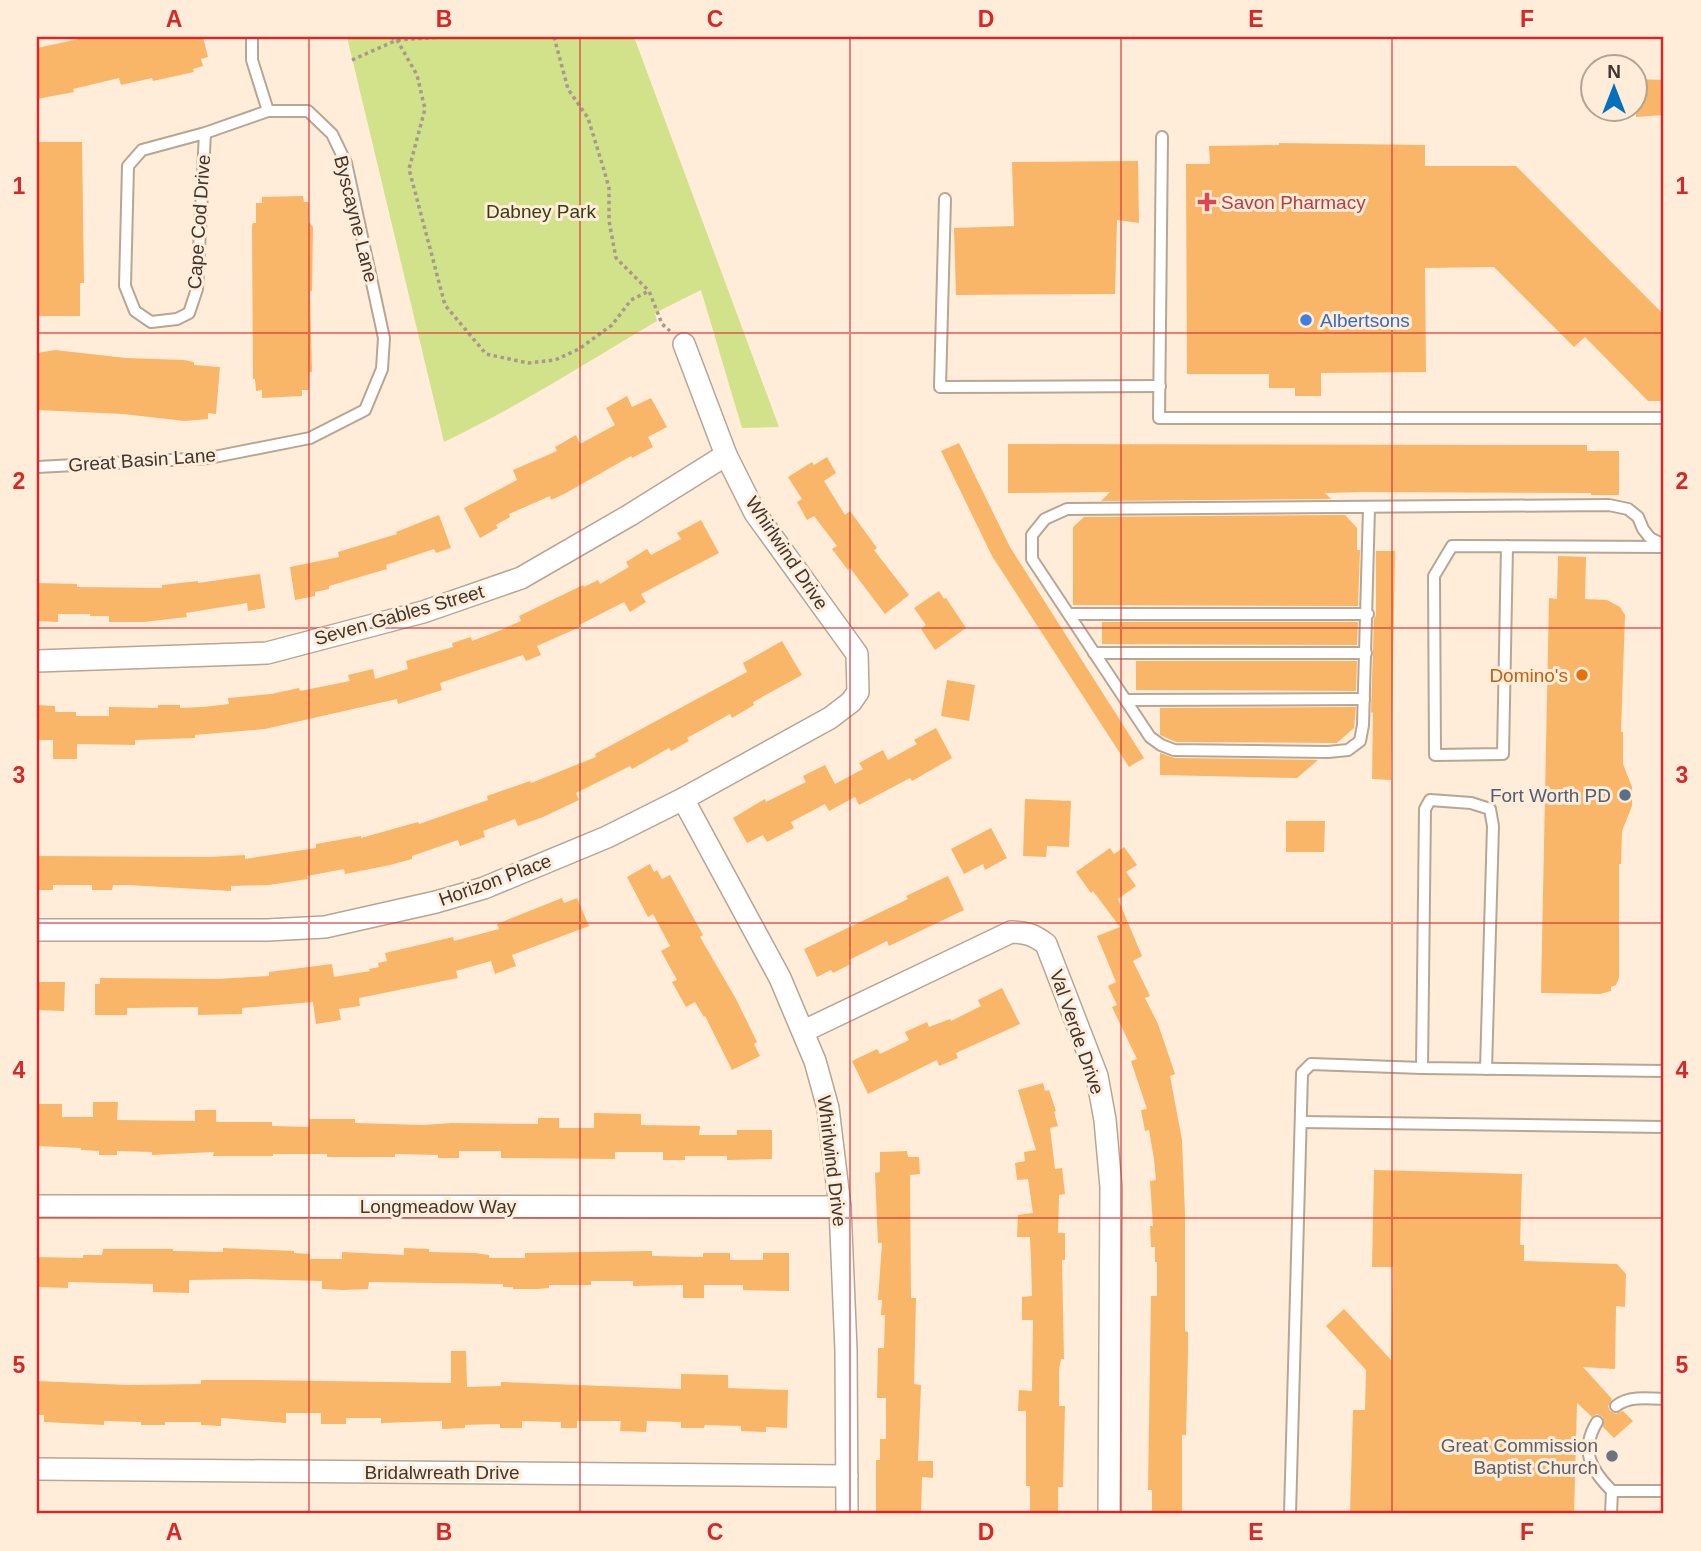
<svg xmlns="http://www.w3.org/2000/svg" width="1701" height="1551" font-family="Helvetica,sans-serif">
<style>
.green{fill:#d2e28a}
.building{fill:#f9b668}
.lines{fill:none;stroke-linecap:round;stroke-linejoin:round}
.lane-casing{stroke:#b7a694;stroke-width:14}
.street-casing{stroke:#b7a694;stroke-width:24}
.path{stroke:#a7998c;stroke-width:3.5;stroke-dasharray:3.5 3.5;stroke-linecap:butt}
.lane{stroke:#fff;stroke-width:10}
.street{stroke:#fff;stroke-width:21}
.grid{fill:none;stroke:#d62828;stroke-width:2;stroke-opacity:0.55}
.health-dot{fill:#e0444e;stroke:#ffecd9;stroke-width:2.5}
.shop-dot{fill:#3f7fe0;stroke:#ffecd9;stroke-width:2.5}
.food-dot{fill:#e8710a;stroke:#ffecd9;stroke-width:2.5}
.service-dot{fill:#5c6f8a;stroke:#ffecd9;stroke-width:2.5}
.worship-dot{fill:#6b7280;stroke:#ffecd9;stroke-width:2.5}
.labels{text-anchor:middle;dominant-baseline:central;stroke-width:6;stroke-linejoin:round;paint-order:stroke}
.health-label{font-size:19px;fill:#be3a42;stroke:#ffecd9;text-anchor:start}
.park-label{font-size:19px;fill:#373e15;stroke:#ffecd9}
.street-label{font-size:19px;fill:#3f3730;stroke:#ffecd9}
.shop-label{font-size:19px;fill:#366cbe;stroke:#ffecd9;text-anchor:start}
.food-label{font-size:19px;fill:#c56008;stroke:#ffecd9;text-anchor:end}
.service-label{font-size:19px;fill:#4e5e75;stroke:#ffecd9;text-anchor:end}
.worship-label{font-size:19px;fill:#5b616d;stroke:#ffecd9;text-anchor:end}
.neatline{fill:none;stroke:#d62828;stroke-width:2.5}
.grid-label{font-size:23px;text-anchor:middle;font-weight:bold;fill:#d62828}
</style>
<rect width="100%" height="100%" fill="#ffecd9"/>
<!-- green -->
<path class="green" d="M347,37H634L779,427L742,428L701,290L655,313L657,321C587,362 518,407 444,442Z"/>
<!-- building -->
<g class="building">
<polygon points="88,37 203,37 208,57 201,59 203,66 193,69 194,72 153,81 152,78 121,85 119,78 73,89 74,92 37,99 37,48"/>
<polygon points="1634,79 1664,80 1664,115 1636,117"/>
<polygon points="37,142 82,142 84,283 80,283 80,316 37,316"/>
<polygon points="1279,143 1425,145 1425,166 1516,166 1664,315 1664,401 1648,401 1585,337 1574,347 1494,267 1425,268 1426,372 1321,373 1321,396 1295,396 1295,388 1269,388 1269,374 1187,374 1186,164 1210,164 1209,146 1279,145"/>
<polygon points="1138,161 1139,223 1117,220 1115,294 956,295 954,228 1014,226 1012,162"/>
<polygon points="303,196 304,202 309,202 309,222 313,227 312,291 310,291 312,372 309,372 309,390 302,390 302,396 262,398 262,390 256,391 255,379 253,379 252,226 253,223 256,223 256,203 262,203 262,197"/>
<polygon points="55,350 126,358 184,360 194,362 194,365 220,367 216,414 208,413 208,419 185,421 123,414 37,410 37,353"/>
<polygon points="627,396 632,407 651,398 667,427 648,437 653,447 632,458 631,456 566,493 551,500 550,496 509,514 510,517 496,525 498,528 480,538 464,508 517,480 513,470 557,451 555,447 576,435 580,444 615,425 606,408"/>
<polygon points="959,443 1010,547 1144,758 1129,767 992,556 941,451"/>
<polygon points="1008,444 1587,445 1587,451 1619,451 1619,495 1591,495 1591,493 1361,492 1325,493 1331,499 1101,501 1110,492 1008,493"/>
<polygon points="827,457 836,473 824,481 845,515 850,511 877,548 874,550 909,595 885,614 850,568 848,570 832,549 837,546 814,516 807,520 797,502 802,499 788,477 812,462 814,465"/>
<polygon points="439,515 451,548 436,553 434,549 386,565 387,569 329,586 329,589 315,592 315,596 295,600 290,567 339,557 338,552 397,534 396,532"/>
<polygon points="1345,515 1357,528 1357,550 1360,550 1358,606 1073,605 1073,527 1084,517"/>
<polygon points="701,520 719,553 641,594 646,602 630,612 624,602 579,625 580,627 537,646 541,655 526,661 523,655 440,683 442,690 398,704 397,699 265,729 195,735 195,738 135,740 135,745 77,744 77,759 53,759 53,740 37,740 37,705 55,706 55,712 76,712 76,716 109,716 109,707 158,708 158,705 180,705 180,708 203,707 229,704 228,698 271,694 299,688 300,691 350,681 348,675 373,669 375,679 408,669 406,661 453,647 452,643 471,637 472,641 501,630 521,621 519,616 583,585 584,587 598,580 600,584 629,567 626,562 647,549 651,555 681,539 677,533"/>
<polygon points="1376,551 1395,551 1391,780 1372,779 1373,712 1371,713 1374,619 1376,615"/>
<polygon points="1558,556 1586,557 1585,599 1607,600 1620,607 1625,615 1621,732 1623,732 1623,764 1632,787 1632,806 1622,831 1621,864 1619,864 1619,978 1616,985 1611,987 1611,991 1600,994 1541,993 1549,598 1557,599"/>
<polygon points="260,574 265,608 248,611 247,603 186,613 187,617 144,622 109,622 109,616 90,616 90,614 58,614 58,622 37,621 37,583 77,584 77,587 162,588 162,585 198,581 198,583"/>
<polygon points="939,591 944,599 946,598 966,628 935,650 921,629 926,625 914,608"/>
<polygon points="1102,622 1358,622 1357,645 1102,644"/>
<polygon points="782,641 802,675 753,702 754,705 732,718 730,714 687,738 689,741 671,751 669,748 632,769 630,766 576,793 579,800 543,817 518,826 515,819 483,831 485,837 460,846 458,840 412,856 412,859 390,865 345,874 344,869 307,876 308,879 269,885 231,886 231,891 128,885 113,885 112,890 92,890 92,885 53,885 53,890 37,890 37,856 209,857 245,855 245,859 316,848 316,844 361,836 361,838 418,822 419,824 488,800 487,796 530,781 531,783 596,757 595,754 747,672 743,663"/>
<polygon points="1136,661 1357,661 1356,691 1136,690"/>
<polygon points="947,680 975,685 969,721 941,716"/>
<polygon points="1356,707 1354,728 1337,743 1176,742 1160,735 1160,708"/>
<polygon points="936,728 952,758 912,781 910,778 859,805 855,797 829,811 825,804 791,822 794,828 767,842 763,835 747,843 733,818 765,799 766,802 806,782 803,776 825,765 835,784 863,769 859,763 883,750 888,760 917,744 914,740"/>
<polygon points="1160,753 1174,758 1318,760 1297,778 1160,775"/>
<polygon points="1025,799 1071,801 1069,847 1047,846 1046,857 1023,856"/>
<polygon points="1286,821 1325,821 1324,852 1286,852"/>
<polygon points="991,828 1007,858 985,870 983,864 964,874 951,849"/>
<polygon points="1124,847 1137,865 1126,872 1136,886 1118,899 1142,956 1133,961 1150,996 1145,998 1158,1024 1175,1074 1170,1076 1182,1140 1185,1214 1185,1331 1188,1332 1188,1352 1186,1435 1182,1435 1182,1514 1152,1514 1152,1490 1148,1490 1151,1296 1157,1296 1157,1262 1155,1262 1155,1247 1151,1247 1150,1226 1153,1226 1150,1181 1156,1180 1154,1159 1149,1130 1145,1131 1141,1110 1147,1109 1131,1061 1137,1059 1112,1007 1117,1005 1108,986 1116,982 1097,936 1120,927 1093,891 1091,893 1076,872 1110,848 1114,854"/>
<polygon points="650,864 654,872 657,870 662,879 670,875 703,935 700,937 736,999 757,1042 754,1044 760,1056 732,1070 705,1016 704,1017 695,1002 686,1007 672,982 677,980 661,951 670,946 653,914 648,917 627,877"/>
<polygon points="948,876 964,910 889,946 887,941 849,960 851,964 833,973 831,970 817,977 804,949 908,899 906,896"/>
<polygon points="562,898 564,903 577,898 589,926 512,955 516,966 495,974 491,961 456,971 458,978 359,998 360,1006 339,1009 341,1020 316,1024 313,1002 242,1008 242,1014 198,1015 198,1007 127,1008 127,1015 95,1015 95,984 100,984 100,978 215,979 269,976 269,972 332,964 334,977 370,971 369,969 379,967 378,963 387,961 385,953 453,937 454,941 499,929 497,924"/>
<polygon points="37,982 65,982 64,1011 37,1010"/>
<polygon points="1002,988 1020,1024 956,1053 958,1058 939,1066 937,1060 868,1094 852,1061 877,1049 880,1054 909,1040 905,1032 927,1022 929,1027 950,1019 951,1021 981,1006 978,1000"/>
<polygon points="1043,1083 1045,1091 1049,1090 1056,1111 1054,1112 1058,1126 1050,1128 1055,1169 1062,1168 1065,1194 1059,1195 1058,1233 1065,1233 1065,1260 1062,1260 1064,1359 1061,1359 1059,1370 1059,1406 1065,1406 1063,1487 1058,1487 1058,1514 1030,1514 1030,1486 1026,1486 1026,1411 1018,1411 1019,1390 1032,1391 1033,1320 1022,1320 1022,1297 1032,1296 1031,1260 1030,1237 1017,1237 1018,1215 1033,1213 1028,1179 1017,1180 1015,1163 1025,1161 1024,1152 1036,1150 1018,1090"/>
<polygon points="93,1102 118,1102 117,1120 195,1121 195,1110 216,1110 216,1122 272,1122 272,1126 309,1127 309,1119 355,1119 355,1123 423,1125 452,1123 538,1124 538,1118 559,1118 559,1128 594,1128 594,1113 641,1114 641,1125 700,1126 699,1135 737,1135 737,1130 772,1130 772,1159 727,1160 727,1156 685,1156 685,1160 663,1160 663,1152 615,1152 615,1159 501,1158 501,1151 459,1151 459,1158 438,1158 438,1155 395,1154 395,1157 327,1157 327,1154 273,1154 273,1156 213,1156 214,1152 152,1155 152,1152 117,1151 117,1155 99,1155 99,1151 81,1150 81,1148 37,1146 39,1104 62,1104 62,1117 93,1117"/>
<polygon points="907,1151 908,1157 919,1157 920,1174 910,1175 911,1298 916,1298 914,1384 921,1385 918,1461 933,1461 933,1478 922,1477 921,1514 876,1514 876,1460 880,1460 880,1439 886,1439 886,1398 877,1398 878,1348 884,1348 885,1315 881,1315 882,1300 878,1300 882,1243 878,1243 875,1173 880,1172 880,1152"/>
<polygon points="1374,1170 1522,1174 1520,1245 1524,1245 1524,1261 1617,1264 1626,1274 1625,1307 1616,1306 1615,1369 1583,1367 1612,1399 1608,1406 1610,1411 1616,1414 1623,1411 1633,1421 1614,1438 1603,1427 1603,1417 1597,1414 1592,1417 1577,1403 1574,1514 1350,1514 1353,1410 1365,1410 1366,1370 1326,1326 1344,1309 1391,1360 1393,1267 1372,1267"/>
<polygon points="223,1248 294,1251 294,1253 310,1254 309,1259 342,1259 342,1252 404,1255 404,1248 429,1249 429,1252 475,1253 489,1255 489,1258 525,1258 525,1253 652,1251 652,1256 703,1257 703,1253 730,1253 730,1260 763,1260 763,1253 789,1253 789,1291 743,1290 743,1285 704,1285 704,1298 683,1298 683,1285 633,1286 633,1281 591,1281 591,1285 549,1285 549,1288 538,1289 513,1289 513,1287 503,1287 503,1284 369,1282 368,1289 343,1290 322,1289 322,1281 248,1279 189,1280 189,1293 153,1292 153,1284 68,1282 68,1288 37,1287 37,1257 83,1258 83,1255 102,1255 103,1249 173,1249 173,1251 223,1252"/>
<polygon points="451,1351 466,1351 467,1387 501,1386 501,1382 681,1389 681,1374 728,1375 728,1388 788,1390 787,1428 766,1427 766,1432 741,1431 741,1426 705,1425 704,1428 681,1428 681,1422 647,1421 646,1432 620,1431 621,1421 577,1421 577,1428 561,1428 561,1422 522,1421 522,1428 500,1428 500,1424 465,1425 465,1428 442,1429 442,1421 381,1423 381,1418 346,1418 346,1424 321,1424 321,1413 286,1413 286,1423 221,1418 221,1426 201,1425 201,1422 165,1422 165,1425 141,1425 141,1422 104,1421 104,1425 44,1422 44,1415 37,1415 37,1381 129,1385 201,1384 201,1380 261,1380 451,1383"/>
</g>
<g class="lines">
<!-- lane casing -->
<g class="lane-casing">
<g id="lane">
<polyline points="205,133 197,289 189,313 177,319 151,322 135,311 125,286 128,166 142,150 205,133 268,111"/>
<polyline points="1162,137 1159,418 1664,418"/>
<polyline points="945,199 940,387 1160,386"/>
<polyline points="37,467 209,458 310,438 365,410 382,369 384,338 346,163 332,134 308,111 268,111 252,60 252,37"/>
<polyline points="1369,508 1363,725 1360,741 1348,750 1328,752 1174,750 1161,745 1150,737 1032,559 1032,535 1045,519 1067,509 1609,505 1628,509 1638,517 1643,529 1650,538 1664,545"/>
<polyline points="1507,546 1503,754 1435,755 1434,576 1452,546 1664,547"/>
<polyline points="1069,614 1368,614"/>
<polyline points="1094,653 1366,653"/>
<polyline points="1126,700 1364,699"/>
<polyline points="1422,1068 1425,809 1430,800 1471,803 1490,809 1493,826 1486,1069"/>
<polyline points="1301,1122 1664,1127"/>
<path d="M1616,1406C1628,1396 1648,1398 1664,1399"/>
<path d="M1597,1422C1580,1450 1590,1469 1612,1491H1664"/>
<polyline points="1290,1514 1302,1073 1311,1064 1422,1068 1664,1071"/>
<polyline points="1611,1514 1612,1491"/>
</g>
</g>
<!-- street casing -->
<g class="street-casing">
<g id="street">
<polyline points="37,661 267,653 423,612 521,578 630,515 726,455"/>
<polyline points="683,799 780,978 815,1061 828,1108 840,1207 846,1350 847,1514"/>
<polyline points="37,930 267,930 325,927 436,902 484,888 607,837 683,799 830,718 851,702 858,692 857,654 755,513 726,455 684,344"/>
<path d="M804,1031L1011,932C1026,932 1034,935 1046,944L1097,1076L1105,1120L1111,1187L1109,1514"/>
<polyline points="37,1206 840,1207"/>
<polyline points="37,1469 847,1476"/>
</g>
</g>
<!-- path -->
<g class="path">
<polyline points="391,37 397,40 443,37"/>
<polyline points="554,37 568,89 588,118 604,170 609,188 609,221 616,258 649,291"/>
<polyline points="352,60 397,40 417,75 425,109 409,169 445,305 486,354 528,363 555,360 579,349 612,325 631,300 649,291 662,324 670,331"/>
</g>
<!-- lane -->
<use href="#lane" class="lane"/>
<!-- street -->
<use href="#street" class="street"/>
</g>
<!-- grid -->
<path class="grid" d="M309,37V1514M580,37V1514M850,37V1514M1121,37V1514M1392,37V1514M37,333H1664M37,628H1664M37,923H1664M37,1218H1664"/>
<!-- markers -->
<path class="health-dot" d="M1203.5 191.5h7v7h7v7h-7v7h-7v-7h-7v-7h7z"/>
<circle class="shop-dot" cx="1306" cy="320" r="7"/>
<circle class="food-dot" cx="1582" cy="675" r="7"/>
<circle class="service-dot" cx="1625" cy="795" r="7"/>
<circle class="worship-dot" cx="1612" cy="1456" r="7"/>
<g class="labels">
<!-- health labels -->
<g class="health-label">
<text x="1221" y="202">Savon Pharmacy</text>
</g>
<!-- park labels -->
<g class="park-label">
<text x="541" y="211">Dabney Park</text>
</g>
<!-- street labels -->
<g class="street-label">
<text transform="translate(356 219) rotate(76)">Byscayne Lane</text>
<text transform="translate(199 222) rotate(-86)">Cape Cod Drive</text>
<text transform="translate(142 460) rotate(-4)">Great Basin Lane</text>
<text transform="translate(787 553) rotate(56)">Whirlwind Drive</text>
<text transform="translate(399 615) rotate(-16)">Seven Gables Street</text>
<text transform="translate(495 880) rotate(-20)">Horizon Place</text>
<text transform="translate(1077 1032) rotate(71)">Val Verde Drive</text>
<text transform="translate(832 1161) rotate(83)">Whirlwind Drive</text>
<text x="438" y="1206">Longmeadow Way</text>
<text x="442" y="1472">Bridalwreath Drive</text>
</g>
<!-- shop labels -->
<g class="shop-label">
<text x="1320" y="320">Albertsons</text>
</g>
<!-- food labels -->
<g class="food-label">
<text x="1568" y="675">Domino's</text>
</g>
<!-- service labels -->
<g class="service-label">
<text x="1611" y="795">Fort Worth PD</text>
</g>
<!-- worship labels -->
<g class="worship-label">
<text x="1598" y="1445">Great Commission<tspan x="1598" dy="22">Baptist Church</tspan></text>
</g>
</g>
<!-- border -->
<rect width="1701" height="1551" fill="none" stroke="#ffecd9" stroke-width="77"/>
<!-- north arrow -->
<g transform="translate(1614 88)"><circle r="33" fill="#ffecd9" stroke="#b2a495" stroke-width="2"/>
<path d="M0-5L12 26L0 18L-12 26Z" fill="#0570bb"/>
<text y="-10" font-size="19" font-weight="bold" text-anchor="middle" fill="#3f3730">N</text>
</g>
<rect x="38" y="38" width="1624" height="1474" class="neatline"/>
<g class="grid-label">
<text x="174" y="27">A</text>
<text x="444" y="27">B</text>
<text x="715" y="27">C</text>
<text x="986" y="27">D</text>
<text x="1256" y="27">E</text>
<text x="1527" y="27">F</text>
<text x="19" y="194">1</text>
<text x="1682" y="194">1</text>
<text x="19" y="489">2</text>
<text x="1682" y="489">2</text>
<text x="19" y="783">3</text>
<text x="1682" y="783">3</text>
<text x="19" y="1078">4</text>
<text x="1682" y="1078">4</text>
<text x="19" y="1373">5</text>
<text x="1682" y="1373">5</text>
<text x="174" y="1540">A</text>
<text x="444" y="1540">B</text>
<text x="715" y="1540">C</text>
<text x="986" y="1540">D</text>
<text x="1256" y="1540">E</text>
<text x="1527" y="1540">F</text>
</g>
</svg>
